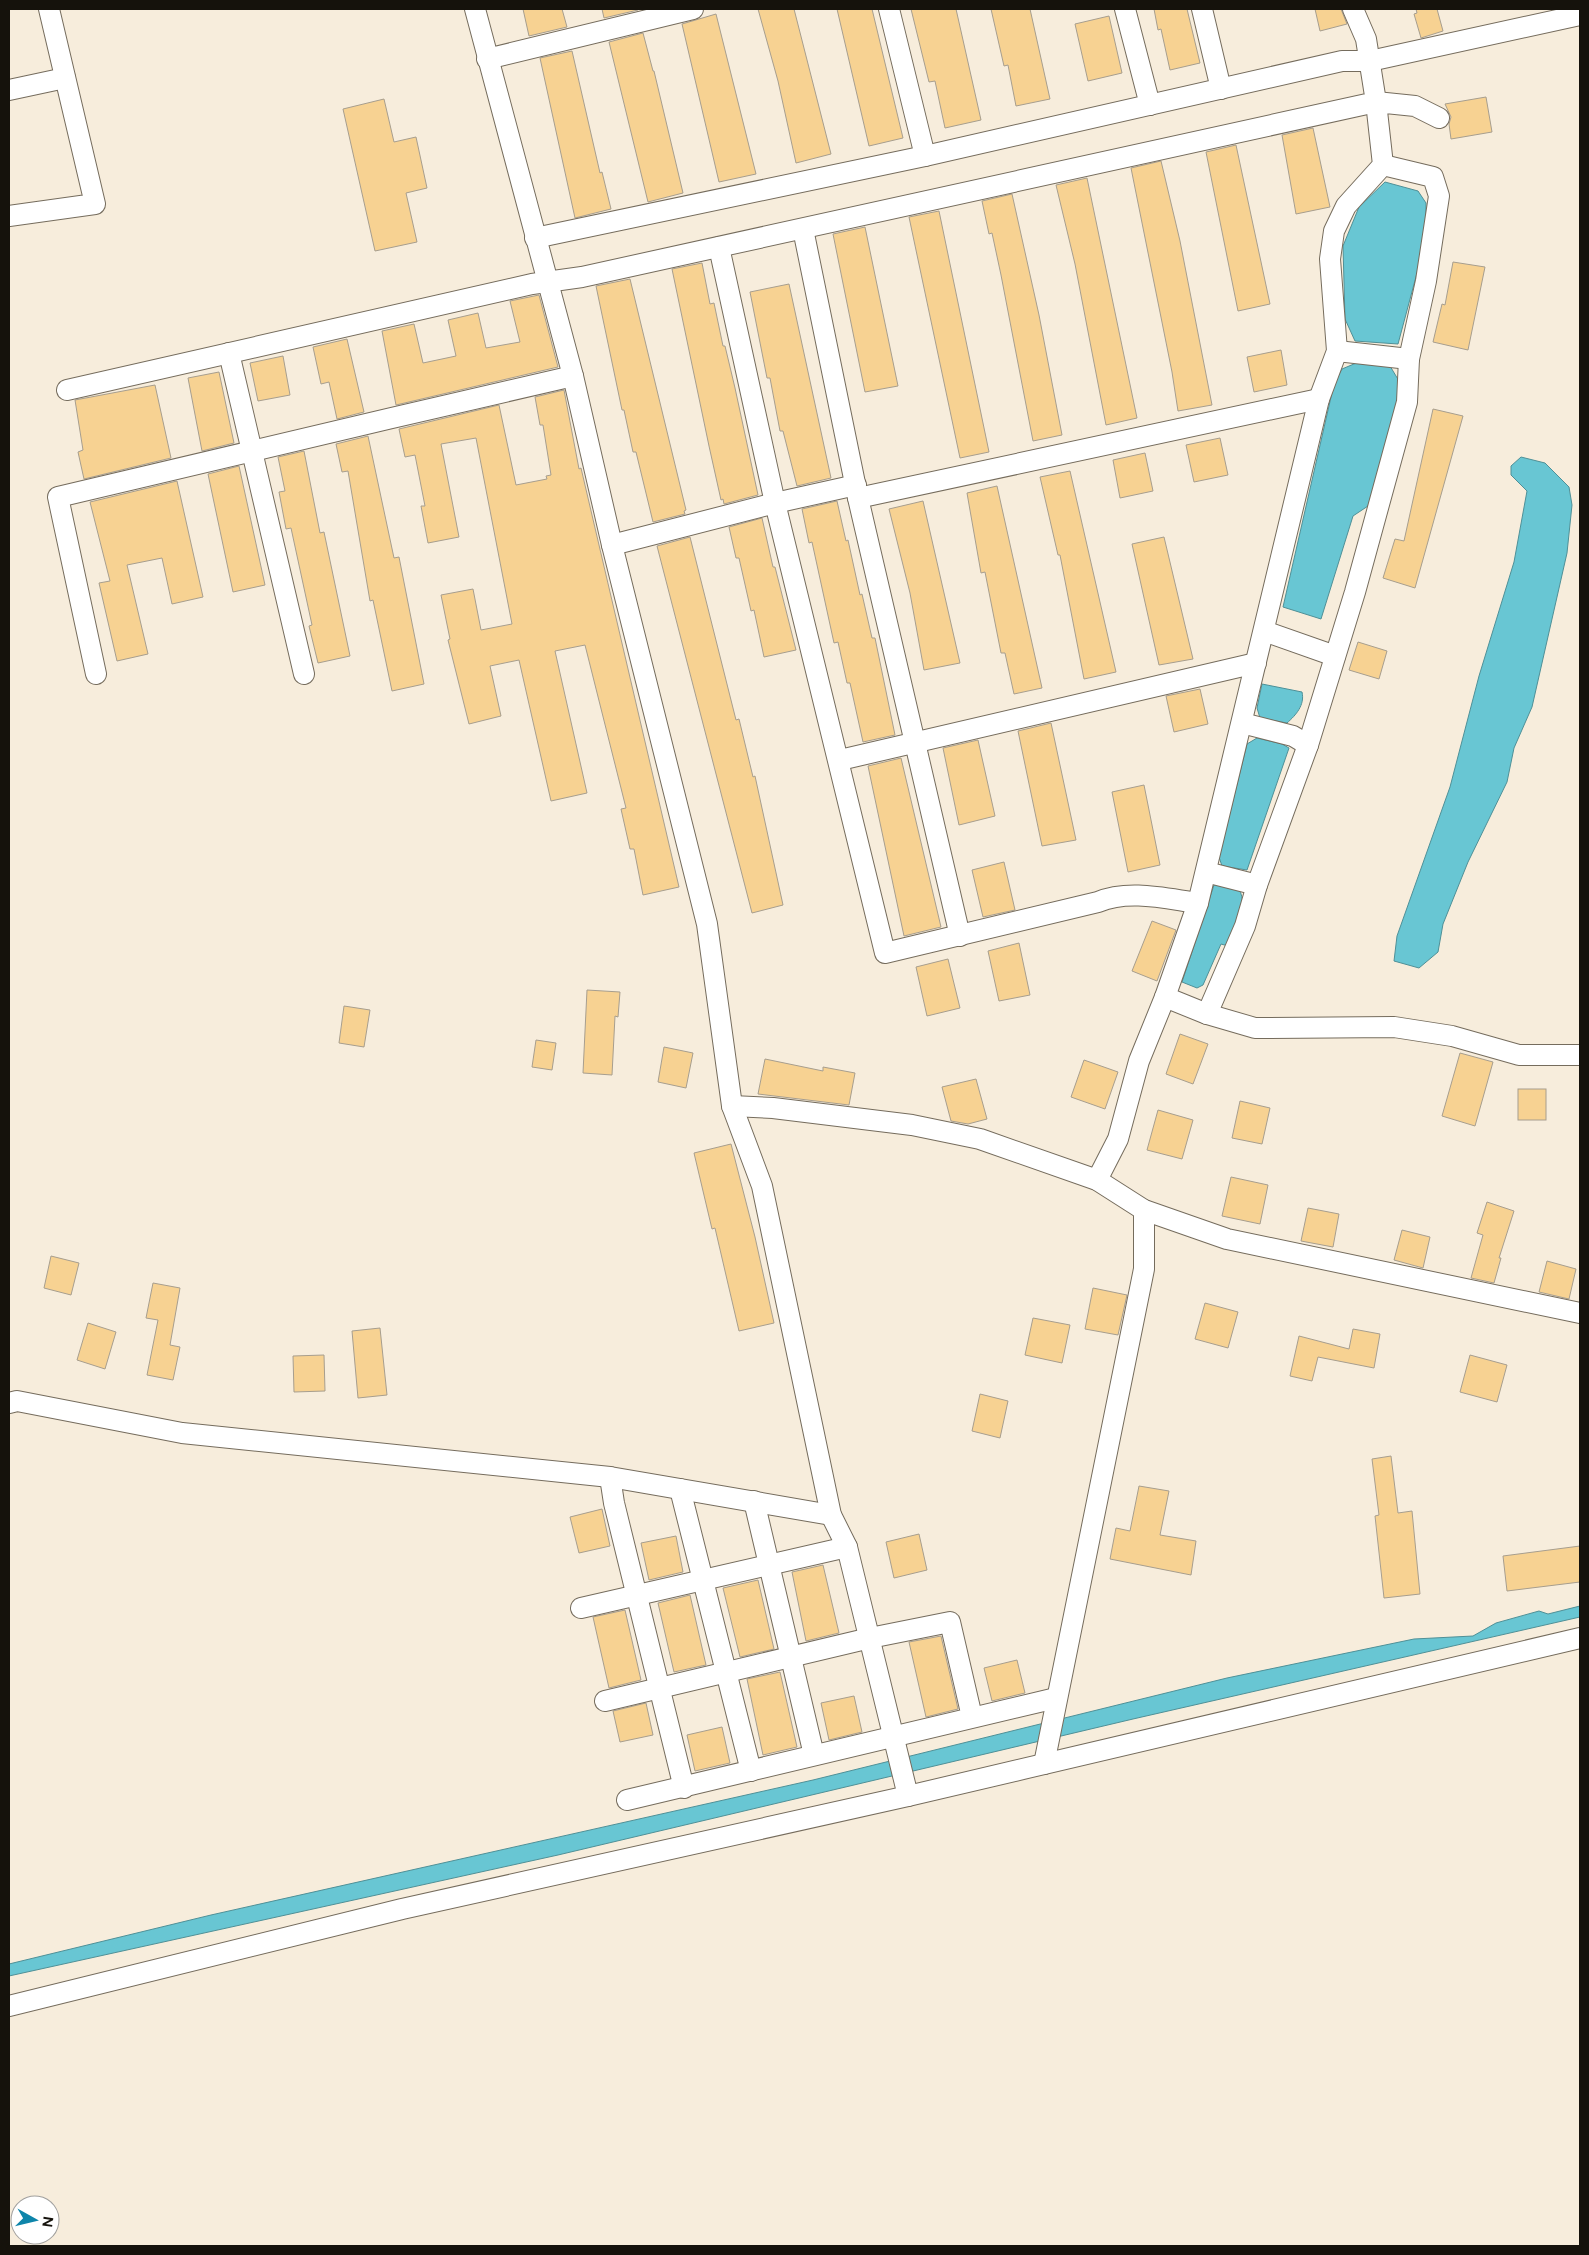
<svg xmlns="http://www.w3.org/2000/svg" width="1589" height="2255" font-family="Figtree,sans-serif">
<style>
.water{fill:#68c6d3;stroke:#4f9097}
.building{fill:#f7d292;stroke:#a79e8e}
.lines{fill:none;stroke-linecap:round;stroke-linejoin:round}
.minor-casing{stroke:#756c5d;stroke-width:22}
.minor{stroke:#fff;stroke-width:20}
</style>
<rect width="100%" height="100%" fill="#f7eddc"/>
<!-- water -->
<g class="water">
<polygon points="1385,182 1418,191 1426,203 1426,224 1421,258 1398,344 1355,341 1345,319 1343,246 1359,207"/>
<polygon points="1361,361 1390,366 1399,381 1399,403 1368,506 1353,516 1321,619 1283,607 1334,384 1342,369"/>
<polygon points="1521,457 1545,463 1569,487 1572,505 1567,553 1532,707 1514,748 1507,782 1468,862 1443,924 1438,952 1419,968 1394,961 1397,936 1450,787 1479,676 1514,562 1527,491 1511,475 1511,466"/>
<path d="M1262,684L1302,692C1305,705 1296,715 1287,723L1260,718L1257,708Z"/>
<polygon points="1257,738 1282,744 1289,748 1247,870 1222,866 1219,857 1247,744"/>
<path d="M1215,882L1239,889C1249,908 1235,928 1228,946L1221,944L1203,985L1197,988L1182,982Z"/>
<polygon points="1580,1606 1580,1617 1133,1719 558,1855 9,1976 9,1964 211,1915 813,1780 1227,1678 1414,1639 1473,1636 1496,1623 1539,1611 1548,1614"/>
</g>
<!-- building -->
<g class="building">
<polygon points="523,9 562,9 567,27 529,36"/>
<polygon points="602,9 637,9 638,10 604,18"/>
<polygon points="758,9 794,9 831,154 796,163 778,81"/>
<polygon points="837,9 872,9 903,138 869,146"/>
<polygon points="911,9 956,9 981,120 945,128 935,81 929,82"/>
<polygon points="991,9 1030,9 1050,99 1016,106 1008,65 1004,66"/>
<polygon points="1154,9 1187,9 1200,63 1170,70 1161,29 1158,30"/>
<polygon points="1315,9 1341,9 1347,24 1320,31"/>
<polygon points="1416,9 1437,9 1443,31 1421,38 1414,14 1417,13"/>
<polygon points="716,14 756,174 719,182 682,24"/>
<polygon points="1109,16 1122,73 1088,81 1075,24"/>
<polygon points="643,33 653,71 654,71 683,193 648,202 609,42"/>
<polygon points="572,51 600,173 602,172 611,209 575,218 540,58"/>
<polygon points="1486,97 1492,132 1451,139 1449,124 1451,117 1445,104"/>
<polygon points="384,99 394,142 416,137 427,188 406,193 417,242 375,251 343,109"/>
<polygon points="1313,128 1330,207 1296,214 1282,135"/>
<polygon points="1236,145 1270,304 1238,311 1206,152"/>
<polygon points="1161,161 1180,241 1212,405 1178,411 1172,372 1131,168"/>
<polygon points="1087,178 1137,418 1106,425 1075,264 1056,185"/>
<polygon points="1012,194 1039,315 1062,435 1033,441 1001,275 992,233 989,234 982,201"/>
<polygon points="939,211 989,452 960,458 909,217"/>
<polygon points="865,227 898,386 865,392 833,234"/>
<polygon points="1453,262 1485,267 1468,350 1433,342 1442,304 1445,305"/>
<polygon points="702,263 710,304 714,303 723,346 725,346 735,388 758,495 724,504 723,499 721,500 709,446 672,269"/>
<polygon points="630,279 686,510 684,511 685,514 653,522 636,452 633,452 624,410 622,410 596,286"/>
<polygon points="789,284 831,478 797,486 783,431 780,431 770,378 767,378 750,292"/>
<polygon points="539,295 558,367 396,405 382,331 414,324 423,363 456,356 448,320 478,313 486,348 520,342 510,301"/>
<polygon points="347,339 364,412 337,419 329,382 321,384 313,347"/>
<polygon points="1281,350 1287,385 1254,392 1247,357"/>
<polygon points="283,356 290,395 258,401 250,363"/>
<polygon points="219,372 234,443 202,451 188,378"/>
<polygon points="155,385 171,458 84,479 78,452 83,450 75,400"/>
<polygon points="564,390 579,469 581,468 679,887 643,895 634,849 630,849 621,809 626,808 585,645 555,651 587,793 551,801 519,660 490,666 501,716 469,724 448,640 450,639 441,595 473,589 481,630 512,624 476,438 441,444 459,537 428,543 421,506 425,506 415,455 405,457 399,429 499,405 516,485 547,479 546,476 551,475 543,425 540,425 535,397"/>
<polygon points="1433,409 1463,416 1415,588 1383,578 1395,539 1404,541"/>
<polygon points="368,436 394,558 399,557 424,684 392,691 373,600 370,601 348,471 342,472 336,444"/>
<polygon points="1220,438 1228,475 1194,482 1186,445"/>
<polygon points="304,451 320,533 324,532 350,656 318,663 309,626 312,625 291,528 286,529 279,492 285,491 278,457"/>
<polygon points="1145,453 1153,491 1120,498 1113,460"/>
<polygon points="239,466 265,585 233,592 208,474"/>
<polygon points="1070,471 1116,672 1084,679 1060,555 1058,555 1040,477"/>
<polygon points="177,481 203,597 172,604 162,558 127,565 148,654 117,661 99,583 110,581 90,502"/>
<polygon points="997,486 1042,688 1014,694 1005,653 1001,653 985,572 981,573 967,493"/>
<polygon points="837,501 846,541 848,540 860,595 862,594 872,638 875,638 895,735 863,742 850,683 847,683 838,642 834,643 812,542 809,543 802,509"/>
<polygon points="923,501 960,663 924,670 910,593 889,509"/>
<polygon points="762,518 773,567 775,567 796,650 764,657 754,610 751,611 739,558 736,558 729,527"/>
<polygon points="690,537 736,720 739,719 753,777 755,776 783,905 752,913 657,546"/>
<polygon points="1164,537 1193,659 1159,665 1132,544"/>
<polygon points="1358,642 1387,651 1379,679 1349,670"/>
<polygon points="1200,689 1208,724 1174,732 1166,696"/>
<polygon points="1051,723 1076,840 1042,846 1018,731"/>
<polygon points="978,740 995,816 959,825 943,748"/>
<polygon points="901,758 941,927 904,936 868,766"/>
<polygon points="1144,785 1160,865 1128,872 1112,792"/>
<polygon points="1004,862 1015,910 983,917 972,870"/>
<polygon points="1152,921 1176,930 1157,981 1132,971"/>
<polygon points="1019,943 1030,995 999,1001 988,951"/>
<polygon points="948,959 960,1008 927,1016 916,967"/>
<polygon points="587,990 620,992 618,1017 615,1016 612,1075 583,1073"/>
<polygon points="344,1006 370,1010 364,1047 339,1043"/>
<polygon points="1180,1034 1208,1044 1193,1084 1166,1074"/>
<polygon points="536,1040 556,1043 552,1070 532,1067"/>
<polygon points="664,1047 693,1053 686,1088 658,1082"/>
<polygon points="1460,1053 1493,1062 1475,1126 1442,1116"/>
<polygon points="765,1059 823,1071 823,1067 855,1073 849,1105 758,1094"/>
<polygon points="1084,1060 1118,1072 1105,1109 1071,1097"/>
<polygon points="976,1079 987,1119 968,1124 951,1121 942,1087"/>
<rect x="1518" y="1089" width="28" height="31"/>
<polygon points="1240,1101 1270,1108 1262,1144 1232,1138"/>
<polygon points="1158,1110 1193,1120 1182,1159 1147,1150"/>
<polygon points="731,1144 755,1237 774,1323 739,1331 715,1228 712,1229 694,1153"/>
<polygon points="1231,1177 1268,1185 1260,1224 1222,1216"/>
<polygon points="1487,1202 1514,1211 1499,1258 1501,1258 1494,1283 1471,1278 1483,1235 1477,1233"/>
<polygon points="1308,1208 1339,1214 1333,1247 1301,1241"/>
<polygon points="1402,1230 1430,1237 1423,1268 1394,1260"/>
<polygon points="51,1256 79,1263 71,1295 44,1288"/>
<polygon points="1547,1261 1576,1269 1569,1299 1539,1292"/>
<polygon points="153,1283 180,1288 170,1345 180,1347 173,1380 147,1375 158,1320 146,1318"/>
<polygon points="1093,1288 1127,1295 1118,1335 1085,1329"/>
<polygon points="1205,1303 1238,1312 1228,1348 1195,1339"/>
<polygon points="1033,1318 1070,1325 1062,1363 1025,1355"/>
<polygon points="88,1323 116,1332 105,1369 77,1360"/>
<polygon points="380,1328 387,1395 358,1398 352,1331"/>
<polygon points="1353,1329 1380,1334 1374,1368 1318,1357 1312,1381 1290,1376 1299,1336 1349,1349"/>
<polygon points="324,1355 325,1391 294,1392 293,1356"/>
<polygon points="1470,1355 1507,1365 1497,1402 1460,1392"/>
<polygon points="980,1394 1008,1401 1000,1438 972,1431"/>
<polygon points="1391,1456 1398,1513 1412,1511 1420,1594 1384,1598 1375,1516 1379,1515 1372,1459"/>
<polygon points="1139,1486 1169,1491 1160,1535 1196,1541 1191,1575 1110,1559 1116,1528 1130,1531"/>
<polygon points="602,1509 610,1546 579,1553 570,1517"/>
<polygon points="919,1534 927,1570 894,1578 886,1542"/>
<polygon points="676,1536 683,1572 649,1580 641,1543"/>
<polygon points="1580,1546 1580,1582 1507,1591 1503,1556"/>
<polygon points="823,1565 839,1633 806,1641 792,1572"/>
<polygon points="758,1580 774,1649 740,1657 723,1588"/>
<polygon points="690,1595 706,1665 674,1672 658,1603"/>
<polygon points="625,1610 641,1680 609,1688 593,1617"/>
<polygon points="941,1636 958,1709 926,1717 909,1642"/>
<polygon points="1017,1660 1025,1693 992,1701 984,1668"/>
<polygon points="780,1672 797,1747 763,1755 747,1679"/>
<polygon points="854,1696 862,1732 829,1740 821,1703"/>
<polygon points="646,1703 653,1735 620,1742 613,1711"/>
<polygon points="722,1727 730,1763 695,1771 687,1735"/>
</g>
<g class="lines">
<!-- minor casing -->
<g class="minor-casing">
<g id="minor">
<polyline points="475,9 573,376 612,545 707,924 732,1106 762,1186 831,1515 847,1547 908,1796"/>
<polyline points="889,9 925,156"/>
<polyline points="1125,9 1150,105"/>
<polyline points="1202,9 1221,89"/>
<polyline points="487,59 693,9"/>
<polyline points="9,90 65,78"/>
<polyline points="9,216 95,204 49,9"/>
<polyline points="803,229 858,498 960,936"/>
<polyline points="535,238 925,156 1342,61 1370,61 1580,15"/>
<path d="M719,247L775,503L885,953L1098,902C1129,889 1167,899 1198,903"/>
<polyline points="1337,351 1409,359 1426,281 1439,196 1433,177 1383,165"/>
<polyline points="229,353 304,674"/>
<polyline points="67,390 532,284 582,277 1376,102 1366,39 1353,9"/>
<polyline points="858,498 1319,399"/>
<polyline points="612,545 775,503 856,485"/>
<polyline points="1264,631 1335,656"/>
<path d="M96,674L58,497C230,457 401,415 573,376"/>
<polyline points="1242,723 1293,736 1308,745"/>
<polyline points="840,760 1256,663"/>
<polyline points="1206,872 1257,885"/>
<polyline points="1165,997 1207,1014 1255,1028 1394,1027 1452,1036 1519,1055 1580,1055"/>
<polyline points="1207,1014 1245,926 1257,885 1308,745 1355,592 1407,402 1409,359"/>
<polyline points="732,1106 773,1108 912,1125 980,1139 1097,1180 1144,1210 1227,1239 1580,1313"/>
<polyline points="1097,1180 1118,1139 1139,1061 1165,997 1198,903 1319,399 1337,351 1330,259 1334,231 1346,206 1383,165 1376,102 1415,106 1439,118"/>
<polyline points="9,1403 17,1401 182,1433 610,1477 831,1515"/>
<polyline points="610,1477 614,1503 684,1788"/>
<polyline points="680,1489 751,1771"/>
<polyline points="754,1501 814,1755"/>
<polyline points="581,1608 847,1547"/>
<polyline points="605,1701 870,1638 950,1622 972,1717"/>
<polyline points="1044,1764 1144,1269 1144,1210"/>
<polyline points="627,1800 1056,1698"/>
<polyline points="9,2006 402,1909 908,1796 1580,1638"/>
</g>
</g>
<!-- minor -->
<use href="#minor" class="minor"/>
</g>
<!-- border -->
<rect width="1589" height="2255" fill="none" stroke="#15120c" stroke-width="20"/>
<!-- north arrow -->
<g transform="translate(35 2220) rotate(98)"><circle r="24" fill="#ffffff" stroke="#a1a09e"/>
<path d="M0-4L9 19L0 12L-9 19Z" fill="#0e85aa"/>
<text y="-8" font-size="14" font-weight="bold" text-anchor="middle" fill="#15120c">N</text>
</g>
</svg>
